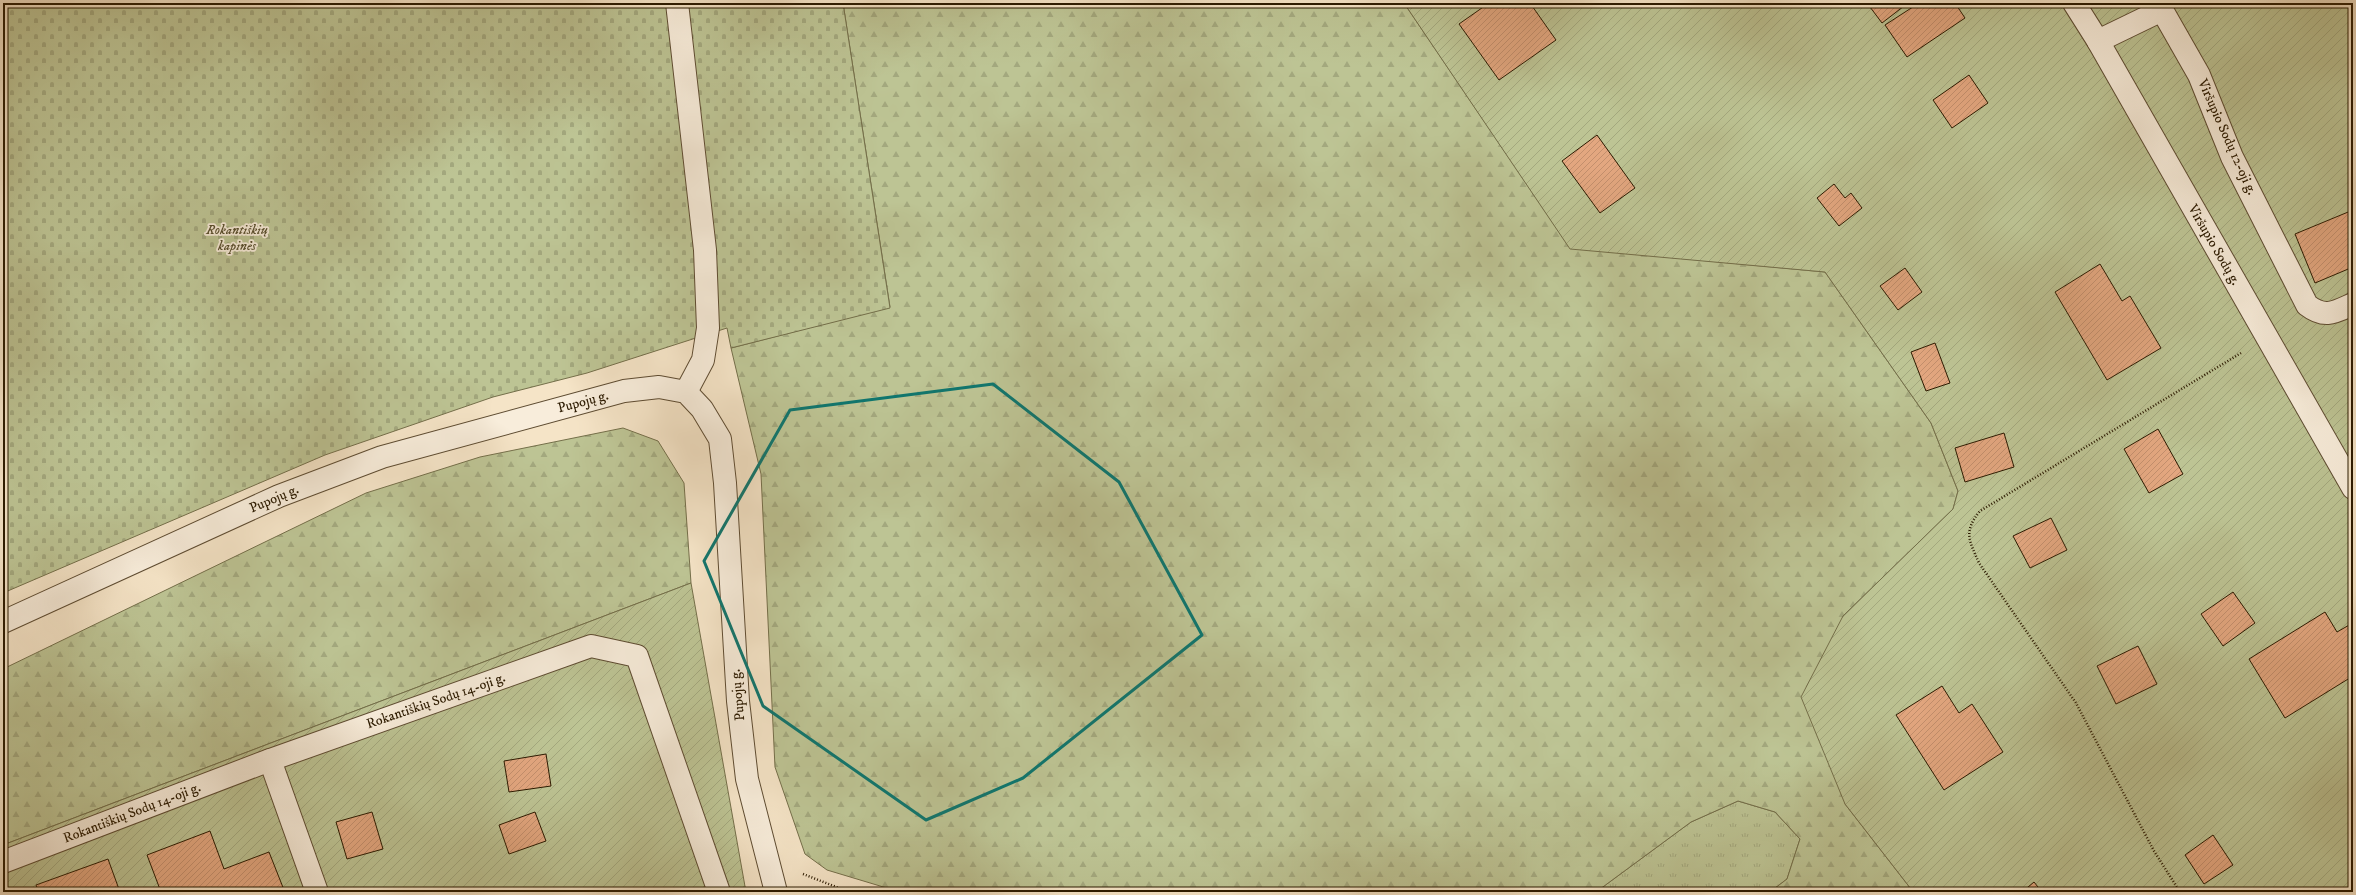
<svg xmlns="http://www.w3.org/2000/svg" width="2356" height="895" font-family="'IM FELL DW Pica',serif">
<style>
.grass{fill:url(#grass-tufts);stroke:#746f4a}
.forest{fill:url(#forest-firs);stroke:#746f4a}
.cemetery{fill:url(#cemetery-stones);stroke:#746f4a}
.garden{fill:url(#garden-furrows);stroke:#746f4a}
.building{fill:url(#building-hatch);stroke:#2b1a00}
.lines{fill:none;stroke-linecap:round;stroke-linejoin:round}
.minor-casing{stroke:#5e4c32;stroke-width:24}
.path{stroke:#2b1a00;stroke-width:2.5;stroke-dasharray:1 2;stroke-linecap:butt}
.minor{stroke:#f8eddb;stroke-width:22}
.marked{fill:none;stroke:#0f766e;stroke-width:3;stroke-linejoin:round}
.labels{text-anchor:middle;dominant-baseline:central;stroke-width:3.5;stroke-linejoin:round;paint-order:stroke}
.street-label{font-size:14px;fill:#2b1a00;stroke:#f8eddb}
.park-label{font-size:14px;font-style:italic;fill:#574d2c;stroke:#f8eddb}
</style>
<defs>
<pattern id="grass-tufts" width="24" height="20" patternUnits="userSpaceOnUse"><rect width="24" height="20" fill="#bdc494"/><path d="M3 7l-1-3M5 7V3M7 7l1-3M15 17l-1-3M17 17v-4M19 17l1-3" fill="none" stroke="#a3a87e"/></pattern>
<pattern id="forest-firs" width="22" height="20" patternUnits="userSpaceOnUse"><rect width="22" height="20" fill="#bdc494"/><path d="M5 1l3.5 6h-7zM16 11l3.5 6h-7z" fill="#a3a87e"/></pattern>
<pattern id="cemetery-stones" width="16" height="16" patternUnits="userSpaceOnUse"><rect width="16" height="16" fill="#bdc494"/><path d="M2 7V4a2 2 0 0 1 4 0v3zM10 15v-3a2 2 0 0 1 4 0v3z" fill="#a3a87e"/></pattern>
<pattern id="garden-furrows" width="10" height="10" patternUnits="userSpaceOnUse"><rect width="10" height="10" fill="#bdc494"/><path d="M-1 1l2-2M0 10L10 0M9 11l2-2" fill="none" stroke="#a3a87e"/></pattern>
<pattern id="building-hatch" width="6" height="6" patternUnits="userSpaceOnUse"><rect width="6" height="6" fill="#e3a780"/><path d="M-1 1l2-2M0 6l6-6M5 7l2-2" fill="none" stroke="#c38f6d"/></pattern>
</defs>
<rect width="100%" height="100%" fill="#f5e4c7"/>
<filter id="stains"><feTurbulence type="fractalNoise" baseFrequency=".005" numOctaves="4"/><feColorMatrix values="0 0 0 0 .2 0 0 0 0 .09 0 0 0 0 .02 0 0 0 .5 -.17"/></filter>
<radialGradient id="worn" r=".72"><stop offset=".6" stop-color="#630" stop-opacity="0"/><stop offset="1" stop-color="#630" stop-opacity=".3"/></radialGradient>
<!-- grass -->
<polygon class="grass" points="1738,801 1775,812 1800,839 1787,879 1770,892 1596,892 1691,822"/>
<!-- forest -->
<g class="forest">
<polygon points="843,3 1409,3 1406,6 1570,248 1825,272 1931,423 1958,491 1953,509 1843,616 1845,804 1911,889 1917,892 1770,892 1787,879 1800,839 1775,812 1738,801 1691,822 1596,892 900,892 827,870 805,854 775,767 761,474 731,348 890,307"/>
<polygon points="623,428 658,441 684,483 691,583 3,845 3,669 366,493 480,457"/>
</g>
<!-- cemetery -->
<polygon class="cemetery" points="3,3 843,3 890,308 731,348 727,328 587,373 493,397 325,455 3,593"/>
<!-- garden -->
<g class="garden">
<polygon points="1409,3 2353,3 2353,892 1917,892 1911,889 1845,804 1801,697 1843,616 1953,509 1958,491 1931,423 1825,272 1570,249 1406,6"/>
<polygon points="691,583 746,892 3,892 3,845"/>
</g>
<!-- building -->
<g class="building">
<polygon points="1489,3 1530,3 1556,40 1499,80 1459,24"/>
<polygon points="1867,3 1908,3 1882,23"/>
<polygon points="1919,3 1955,3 1965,18 1907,57 1885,25"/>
<polygon points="1969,75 1988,103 1952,128 1933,100"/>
<polygon points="1597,135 1635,188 1600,213 1562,161"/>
<polygon points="1834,184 1845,198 1851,193 1862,208 1839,226 1817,198"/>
<polygon points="2353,210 2353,267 2315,283 2295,234"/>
<polygon points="2100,264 2122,301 2130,296 2161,348 2107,380 2055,292"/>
<polygon points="1905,268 1922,292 1898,310 1880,286"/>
<polygon points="1935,343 1950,383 1926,391 1911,352"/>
<polygon points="2158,429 2183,474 2149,493 2124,449"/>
<polygon points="2004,433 2014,467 1965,482 1955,448"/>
<polygon points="2051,518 2067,550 2030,568 2013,536"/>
<polygon points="2233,592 2255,623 2223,646 2201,614"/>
<polygon points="2325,612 2337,632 2351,624 2353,627 2353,676 2285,718 2249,659"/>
<polygon points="2138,646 2157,684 2116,704 2097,666"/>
<polygon points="1942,686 1959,713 1972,704 2003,752 1944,790 1896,715"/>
<polygon points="546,754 551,786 509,792 504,761"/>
<polygon points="372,812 383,849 347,859 336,822"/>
<polygon points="535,812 546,841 509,854 499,825"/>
<polygon points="210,831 224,869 269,852 284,890 278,892 161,892 147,855"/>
<polygon points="2213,835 2233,865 2204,884 2185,855"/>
<polygon points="108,859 120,892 38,892 36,885"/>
<polygon points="2034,882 2042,892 2022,892"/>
</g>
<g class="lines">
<!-- minor casing -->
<g class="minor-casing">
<g id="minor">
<polyline points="677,3 705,250 708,328 703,360 686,392"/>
<polyline points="2074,3 2098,41 2353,488"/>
<path d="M2098,41L2162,10L2199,75L2232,157L2307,305C2325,319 2335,312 2353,304"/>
<polyline points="3,622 279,496 382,457 624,391 659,387 686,392 702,409 720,439 725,483 738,701 747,779 776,892"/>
<polyline points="270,760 317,892"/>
<polyline points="3,862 270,760 591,646 637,656 719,892"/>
</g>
</g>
<!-- path -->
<g class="path">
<polyline points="803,874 849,892"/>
<path d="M2180,892L2154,851L2076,703L1979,563C1969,540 1963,532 1980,511L2241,353"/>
</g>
<!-- minor -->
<use href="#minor" class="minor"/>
</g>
<!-- marked area -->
<path class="marked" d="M993,384L1119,482L1202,635L1023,778L926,820L763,706L704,561L790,410Z"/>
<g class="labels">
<!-- street labels -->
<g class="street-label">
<text transform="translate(2227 137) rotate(66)">Viršupio Sodų 12-oji g.</text>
<text transform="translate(2214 245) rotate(60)">Viršupio Sodų g.</text>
<text transform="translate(583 402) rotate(-15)">Pupojų g.</text>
<text transform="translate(274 499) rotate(-23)">Pupojų g.</text>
<text transform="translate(738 695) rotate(-95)">Pupojų g.</text>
<text transform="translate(436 701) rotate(-19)">Rokantiškių Sodų 14-oji g.</text>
<text transform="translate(132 813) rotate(-21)">Rokantiškių Sodų 14-oji g.</text>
</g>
<!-- park labels -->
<g class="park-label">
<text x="237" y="230">Rokantiškių<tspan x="237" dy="16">kapinės</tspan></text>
</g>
</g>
<!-- margin -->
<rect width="2356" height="895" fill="none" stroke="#f5e4c7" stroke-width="16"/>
<rect x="4" y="4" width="2348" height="887" fill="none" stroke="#2b1a00" stroke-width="2"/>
<rect x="8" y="8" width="2340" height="879" fill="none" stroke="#2b1a00"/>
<rect width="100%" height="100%" filter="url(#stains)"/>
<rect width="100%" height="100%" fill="url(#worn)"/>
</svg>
